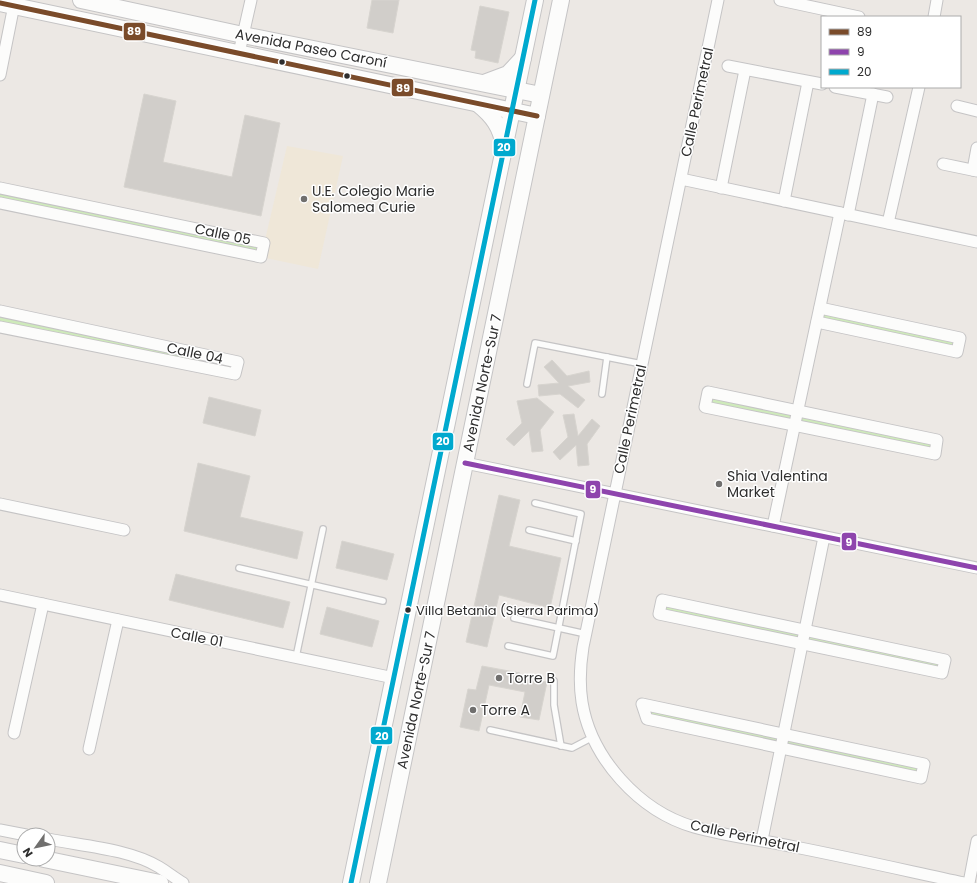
<svg xmlns="http://www.w3.org/2000/svg" width="977" height="883" font-family="Poppins,sans-serif">
<style>
.education{fill:#efe7d8}
.green{fill:#ceeaba}
.building{fill:#d1ceca;stroke:#d7d4cf}
.lines{fill:none;stroke-linecap:round;stroke-linejoin:round}
.lane-casing{stroke:#c5c4c5;stroke-width:8}
.street-casing{stroke:#c5c4c5;stroke-width:13}
.secondary-casing{stroke:#c5c4c5;stroke-width:18}
.lane{stroke:#fcfcfb;stroke-width:5.5}
.street{stroke:#fcfcfb;stroke-width:11}
.secondary{stroke:#fcfcfb;stroke-width:16}
.bus-1-casing{stroke:#fff;stroke-width:8}
.bus-2-casing{stroke:#fff;stroke-width:8}
.bus-3-casing{stroke:#fff;stroke-width:8}
.bus-1{stroke:#7a4b2a;stroke-width:5}
.bus-2{stroke:#8e44ad;stroke-width:5}
.bus-3{stroke:#00a9ce;stroke-width:5}
.bus-dot{fill:#2e2e2e;stroke:#fff;stroke-width:1.5}
.poi-dot{fill:#706f6e;stroke:#fff;stroke-width:1.5}
.labels{text-anchor:middle;dominant-baseline:central;stroke-width:3;stroke-linejoin:round;paint-order:stroke}
.bus-label{font-size:13px;fill:#2e2e2e;stroke:#fff;text-anchor:start}
.street-label{font-size:14px;fill:#2e2e2e;stroke:#fff}
.poi-label{font-size:14px;fill:#2e2e2e;stroke:#fff;text-anchor:start}
.line-badge{stroke:#fff;stroke-width:1.5}
.badge-label{font-size:11px;text-anchor:middle;font-weight:bold;fill:#fff}
</style>
<rect width="100%" height="100%" fill="#ece8e4"/>
<!-- education -->
<polygon class="education" points="287,146 343,156 318,269 261,257"/>
<!-- green -->
<g class="green">
<polygon points="0,188 264,243 261,257 0,203"/>
<polygon points="820,308 960,338 957,352 817,322"/>
<polygon points="0,311 238,362 235,374 0,327"/>
<polygon points="708,392 937,440 935,454 705,407"/>
<polygon points="662,600 945,660 942,673 659,614"/>
<polygon points="642,704 924,764 921,778 647,719"/>
</g>
<!-- building -->
<g class="building">
<polygon points="372,0 399,0 393,33 367,28"/>
<polygon points="480,6 509,12 498,63 475,58 476,51 471,50"/>
<polygon points="144,94 176,101 163,162 232,177 245,115 280,123 261,216 124,187"/>
<polygon points="552,360 567,376 589,371 590,382 568,386 585,400 578,408 560,394 539,396 538,385 559,383 544,367"/>
<polygon points="209,397 261,410 255,436 203,423"/>
<polygon points="537,398 554,412 540,430 543,451 532,452 529,431 514,446 506,439 522,423 517,401"/>
<polygon points="574,414 578,436 592,419 600,426 587,444 589,465 578,466 576,445 560,460 553,452 568,437 563,415"/>
<polygon points="198,463 250,476 240,517 303,532 297,559 184,531"/>
<polygon points="499,495 520,500 509,546 561,558 550,608 499,595 487,647 466,642"/>
<polygon points="342,541 394,554 387,580 336,568"/>
<polygon points="176,574 290,602 283,628 169,600"/>
<polygon points="327,607 379,621 372,647 320,634"/>
<polygon points="482,666 520,673 519,678 547,682 539,720 520,717 525,692 489,685 479,731 460,727 468,689 476,690"/>
</g>
<g class="lines">
<!-- lane casing -->
<g class="lane-casing">
<g id="lane">
<polyline points="527,384 535,343 642,364"/>
<polyline points="602,394 607,357"/>
<polyline points="529,530 576,541"/>
<polyline points="239,568 383,601"/>
<polyline points="514,618 586,634"/>
<polyline points="508,646 553,656 581,514 535,503"/>
<polyline points="296,657 323,529"/>
<polyline points="554,681 554,705 561,746"/>
<polyline points="490,730 572,748 593,737"/>
</g>
</g>
<!-- street casing -->
<g class="street-casing">
<g id="street">
<path d="M718,0L583,647C580,666 579,683 582,702C591,758 639,811 694,827C726,836 761,840 795,847C851,858 908,871 964,883"/>
<polyline points="780,0 859,17"/>
<polyline points="934,17 937,0"/>
<polyline points="239,53 251,0"/>
<polyline points="728,66 822,84"/>
<polyline points="0,75 15,0"/>
<polyline points="835,87 887,97"/>
<polyline points="957,106 977,111"/>
<polyline points="943,164 977,171"/>
<polyline points="973,170 977,148"/>
<polyline points="681,179 977,242"/>
<polyline points="0,188 264,243 261,257 0,203"/>
<polyline points="721,188 745,70"/>
<polyline points="784,201 808,82"/>
<polyline points="848,215 873,94"/>
<polyline points="888,223 919,87"/>
<polyline points="0,311 238,362 235,374 0,327"/>
<polyline points="817,322 957,352 960,338 820,308"/>
<polygon points="708,392 937,440 935,454 705,407"/>
<polyline points="465,463 977,568"/>
<polyline points="0,504 124,530"/>
<polyline points="773,526 840,213"/>
<polyline points="0,595 394,678"/>
<polygon points="662,600 945,660 942,673 659,614"/>
<polygon points="642,704 924,764 921,778 647,719"/>
<polyline points="14,733 43,604"/>
<polyline points="89,749 118,620"/>
<polyline points="0,830 26,835"/>
<path d="M48,839C83,846 129,849 159,867C167,872 175,878 183,883"/>
<polyline points="762,840 824,537"/>
<polyline points="969,883 977,841"/>
</g>
</g>
<!-- secondary casing -->
<g class="secondary-casing">
<g id="secondary">
<polyline points="81,0 243,35 541,95"/>
<polyline points="0,3 537,116"/>
<polyline points="484,83 508,74 523,58"/>
<path d="M478,104C493,116 501,127 504,146"/>
<polyline points="0,850 24,855"/>
<polyline points="44,859 160,883"/>
<polyline points="0,873 46,883"/>
<polyline points="351,883 535,0"/>
<polyline points="378,883 561,0"/>
</g>
</g>
<!-- lane -->
<use href="#lane" class="lane"/>
<!-- street -->
<use href="#street" class="street"/>
<!-- secondary -->
<use href="#secondary" class="secondary"/>
<!-- bus-1 casing -->
<g class="bus-1-casing">
<polyline id="bus-1" points="0,3 537,116"/>
</g>
<!-- bus-2 casing -->
<g class="bus-2-casing">
<polyline id="bus-2" points="465,463 977,568"/>
</g>
<!-- bus-3 casing -->
<g class="bus-3-casing">
<polyline id="bus-3" points="351,883 535,0"/>
</g>
<!-- bus-1 -->
<use href="#bus-1" class="bus-1"/>
<!-- bus-2 -->
<use href="#bus-2" class="bus-2"/>
<!-- bus-3 -->
<use href="#bus-3" class="bus-3"/>
</g>
<!-- markers -->
<g class="bus-dot">
<circle cx="282" cy="62" r="3.5"/>
<circle cx="347" cy="76" r="3.5"/>
<circle cx="408" cy="610" r="3.5"/>
</g>
<g class="poi-dot">
<circle cx="304" cy="199" r="4"/>
<circle cx="719" cy="484" r="4"/>
<circle cx="499" cy="678" r="4"/>
<circle cx="473" cy="710" r="4"/>
</g>
<g class="labels">
<!-- bus labels -->
<g class="bus-label">
<text x="416" y="610">Villa Betania (Sierra Parima)</text>
</g>
<!-- street labels -->
<g class="street-label">
<text transform="translate(311 48) rotate(11)">Avenida Paseo Caroní</text>
<text transform="translate(697 102) rotate(-78)">Calle Perimetral</text>
<text transform="translate(223 234) rotate(12)">Calle 05</text>
<text transform="translate(195 353) rotate(12)">Calle 04</text>
<text transform="translate(482 383) rotate(-78)">Avenida Norte-Sur 7</text>
<text transform="translate(630 419) rotate(-78)">Calle Perimetral</text>
<text transform="translate(197 637) rotate(11)">Calle 01</text>
<text transform="translate(416 700) rotate(-78)">Avenida Norte-Sur 7</text>
<text transform="translate(745 836) rotate(12)">Calle Perimetral</text>
</g>
<!-- poi labels -->
<g class="poi-label">
<text x="312" y="191">U.E. Colegio Marie<tspan x="312" dy="16">Salomea Curie</tspan></text>
<text x="727" y="476">Shia Valentina<tspan x="727" dy="16">Market</tspan></text>
<text x="507" y="678">Torre B</text>
<text x="481" y="710">Torre A</text>
</g>
</g>
<g class="line-badge">
<rect x="123" y="22" width="23" height="19" rx="4" fill="#7a4b2a"/>
<rect x="391" y="78" width="23" height="19" rx="4" fill="#7a4b2a"/>
<rect x="493" y="138" width="23" height="19" rx="4" fill="#00a9ce"/>
<rect x="432" y="432" width="22" height="19" rx="4" fill="#00a9ce"/>
<rect x="585" y="480" width="16" height="19" rx="4" fill="#8e44ad"/>
<rect x="841" y="532" width="16" height="19" rx="4" fill="#8e44ad"/>
<rect x="370" y="726" width="23" height="19" rx="4" fill="#00a9ce"/>
</g>
<g class="badge-label">
<text x="134" y="35">89</text>
<text x="403" y="92">89</text>
<text x="504" y="151">20</text>
<text x="443" y="445">20</text>
<text x="593" y="493">9</text>
<text x="849" y="546">9</text>
<text x="382" y="740">20</text>
</g>
<!-- legend -->
<rect x="821" y="16" width="140" height="72" fill="#ffffff" stroke="#ababab"/>
<rect x="829" y="29" width="20" height="6" fill="#7a4b2a" stroke="#ababab"/>
<text x="857" y="36" font-size="12" fill="#2e2e2e">89</text>
<rect x="829" y="49" width="20" height="6" fill="#8e44ad" stroke="#ababab"/>
<text x="857" y="56" font-size="12" fill="#2e2e2e">9</text>
<rect x="829" y="69" width="20" height="6" fill="#00a9ce" stroke="#ababab"/>
<text x="857" y="76" font-size="12" fill="#2e2e2e">20</text>
<!-- north arrow -->
<g transform="translate(36 847) rotate(237)"><circle r="19" fill="#ffffff" stroke="#ababab"/>
<path d="M0-3L7 15L0 10L-7 15Z" fill="#706f6e"/>
<text y="-6" font-size="11" font-weight="bold" text-anchor="middle" fill="#2e2e2e">N</text>
</g>
</svg>
